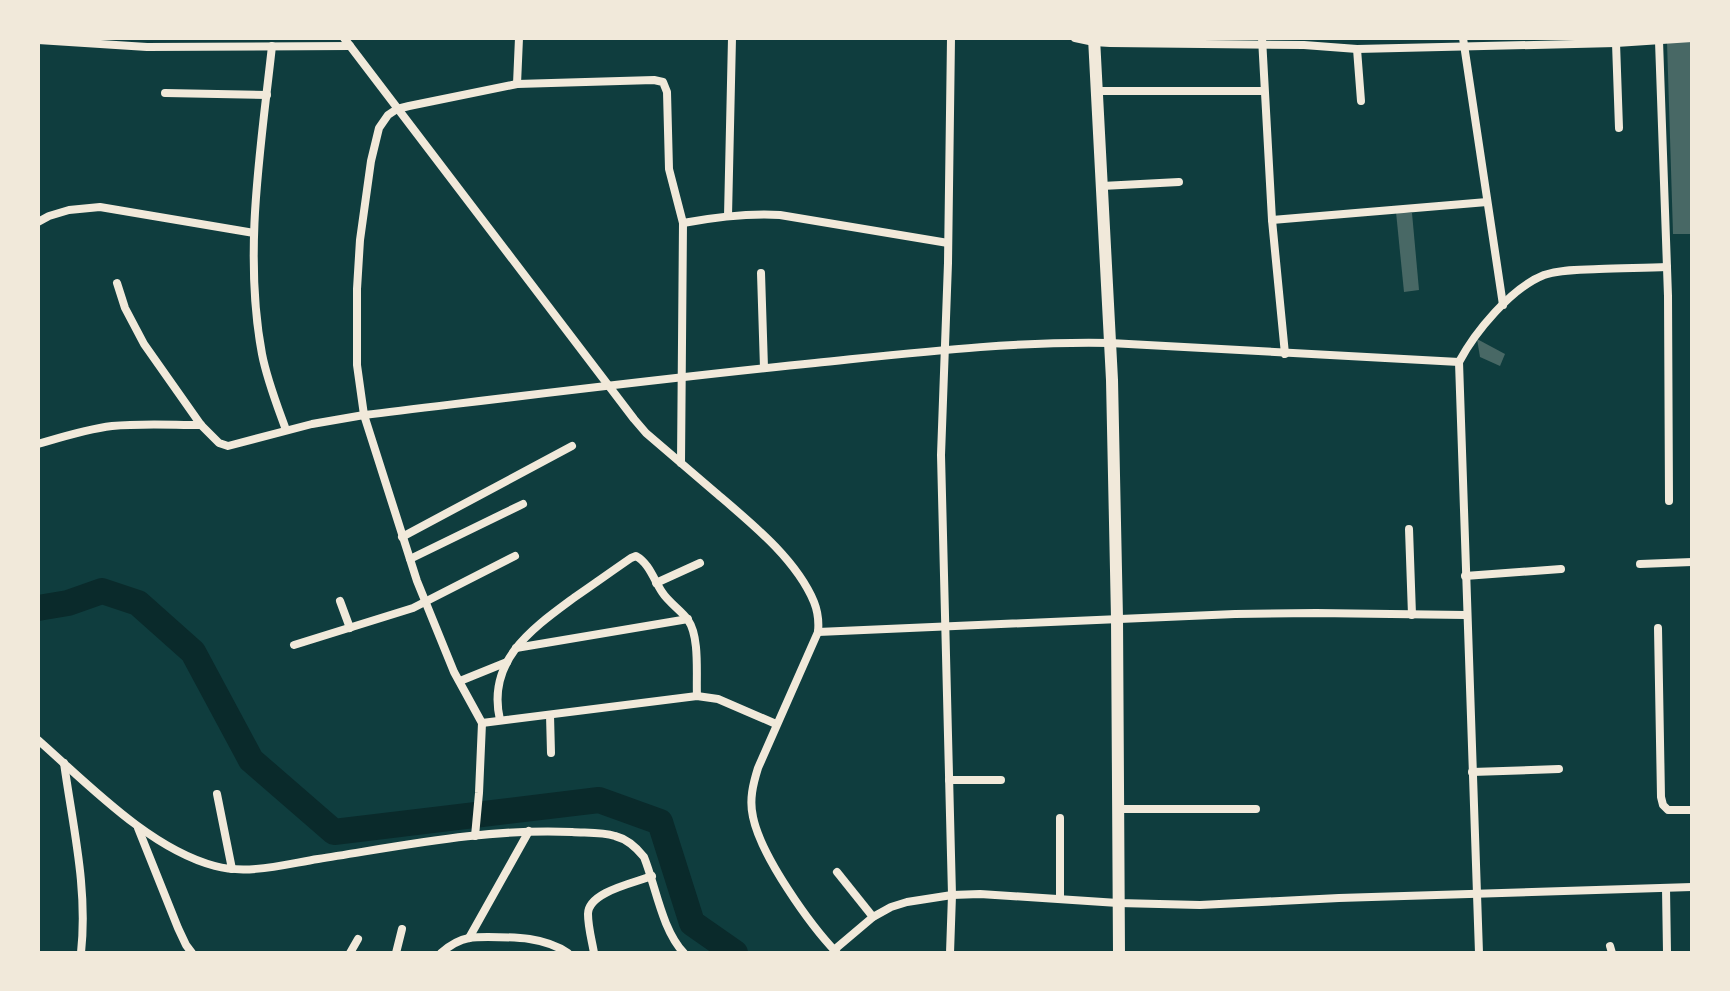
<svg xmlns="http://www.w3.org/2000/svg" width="1730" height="991" font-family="'Titillium Web',sans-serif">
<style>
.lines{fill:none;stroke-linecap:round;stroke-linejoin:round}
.river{stroke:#0a2a2b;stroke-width:26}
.building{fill:#486865}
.minor{stroke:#f1e9da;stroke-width:8}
.secondary{stroke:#f1e9da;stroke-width:12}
</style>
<rect width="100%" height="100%" fill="#0f3d3e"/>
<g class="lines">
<!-- river -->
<polyline class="river" points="38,608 68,603 102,591 138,603 193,652 251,760 334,832 599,800 660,822 692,923 735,953"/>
</g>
<!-- building -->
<g class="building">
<polygon points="1692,39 1692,234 1673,234 1667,41"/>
<polygon points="1396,212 1412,213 1419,290 1404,292"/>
<polygon points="1477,339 1505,354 1500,366 1480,357"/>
</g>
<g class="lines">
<!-- minor -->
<g class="minor">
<path d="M344,38L634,419L646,433C669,453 693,473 716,493C751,523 796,559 814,602C818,612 819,622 818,632L758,768C753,784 749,800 753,817C761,856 810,925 837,953"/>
<polyline points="1075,38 1094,42 1110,43 1304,45 1357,49 1616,43 1692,38"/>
<polyline points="1262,38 1272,220 1285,354"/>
<polyline points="1463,38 1503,305"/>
<polyline points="38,40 147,47 350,46"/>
<polyline points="1659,41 1668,296 1669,501"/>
<polyline points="1616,43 1619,128"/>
<path d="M272,46C261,147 243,253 262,354C267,380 277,405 286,430"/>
<polyline points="1357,49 1361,101"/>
<polyline points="517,84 519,38"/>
<polyline points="1097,91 1264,91"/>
<polyline points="165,93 267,95"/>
<polyline points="1102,186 1179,182"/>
<polyline points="728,216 732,38"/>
<polyline points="1272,220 1487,202"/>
<polyline points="38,222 49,216 69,210 100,207 254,233"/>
<path d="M683,223C716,217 747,213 780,215L948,243"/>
<polyline points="761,273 764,368"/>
<path d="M117,283L125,308L144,344L201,425L219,443L228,446L312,424L364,415C514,397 664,378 815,363C913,353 1012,341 1110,343L1459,362"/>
<polyline points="1459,362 1479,953"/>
<path d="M1459,362C1475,332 1511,288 1544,275C1562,269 1581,270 1599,269C1622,268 1645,268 1667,267"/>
<path d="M38,444C62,437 87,429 112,426C142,423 172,425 201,425"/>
<polyline points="1409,529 1412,615"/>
<polyline points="402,537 572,446"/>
<polyline points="410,559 523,504"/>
<polyline points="1640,564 1692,562"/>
<polyline points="1465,576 1561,569"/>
<polyline points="656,583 700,563"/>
<polyline points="340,601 350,628"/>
<polyline points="1658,628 1661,797 1663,805 1668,810 1692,810"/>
<polyline points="818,632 1235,614 1316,613 1466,615"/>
<polyline points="294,645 413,608 515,556"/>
<polyline points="516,648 688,619"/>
<polyline points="460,681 507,662"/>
<polyline points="550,715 551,753"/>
<path d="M500,720C486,660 533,628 575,597C594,584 612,571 631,558L636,556C649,563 654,580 662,592C669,603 681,610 688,620C700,637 696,675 697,696"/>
<polyline points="482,723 697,696 718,699 776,724"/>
<path d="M38,740C88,784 150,849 215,866C248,875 286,864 318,859C402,846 487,828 572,832C586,833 602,832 615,836C627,839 636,847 644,857C656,887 662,930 684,953"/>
<path d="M64,763C73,828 88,888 81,953"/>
<polyline points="1472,772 1559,769"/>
<polyline points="949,780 1001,780"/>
<polyline points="217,794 232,869"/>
<polyline points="1119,809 1256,809"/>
<polyline points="138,828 178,928 186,945 192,953"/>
<polyline points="475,836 479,793 482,723 454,672 417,581 364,415 357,365 357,289 360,240 371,161 379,128 388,115 397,109 409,106 517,84 654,80 663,82 667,92 669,169 683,223 681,463"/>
<polyline points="837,872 873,917"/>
<polyline points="1666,888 1667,953"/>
<polyline points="1060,899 1060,818"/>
<polyline points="469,938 529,831"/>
<polyline points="1610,946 1612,953"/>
<polyline points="834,950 873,917 891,907 907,902 952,895 980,894 1118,903 1200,905 1339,898 1692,887"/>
<polyline points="350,953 358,939"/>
<polyline points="396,953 402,929"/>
<path d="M441,953C449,946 458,940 469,938C475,937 482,937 488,937C516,937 544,937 568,953"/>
<path d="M594,953C592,941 588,927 588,914C588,892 634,883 652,876"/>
<polyline points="950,953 952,895 941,455 948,263 951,38"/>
</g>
<!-- secondary -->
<polyline class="secondary" points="1094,38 1112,380 1117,618 1119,953"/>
</g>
<!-- border -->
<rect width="1730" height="991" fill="none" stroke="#f1e9da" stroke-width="80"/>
</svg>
